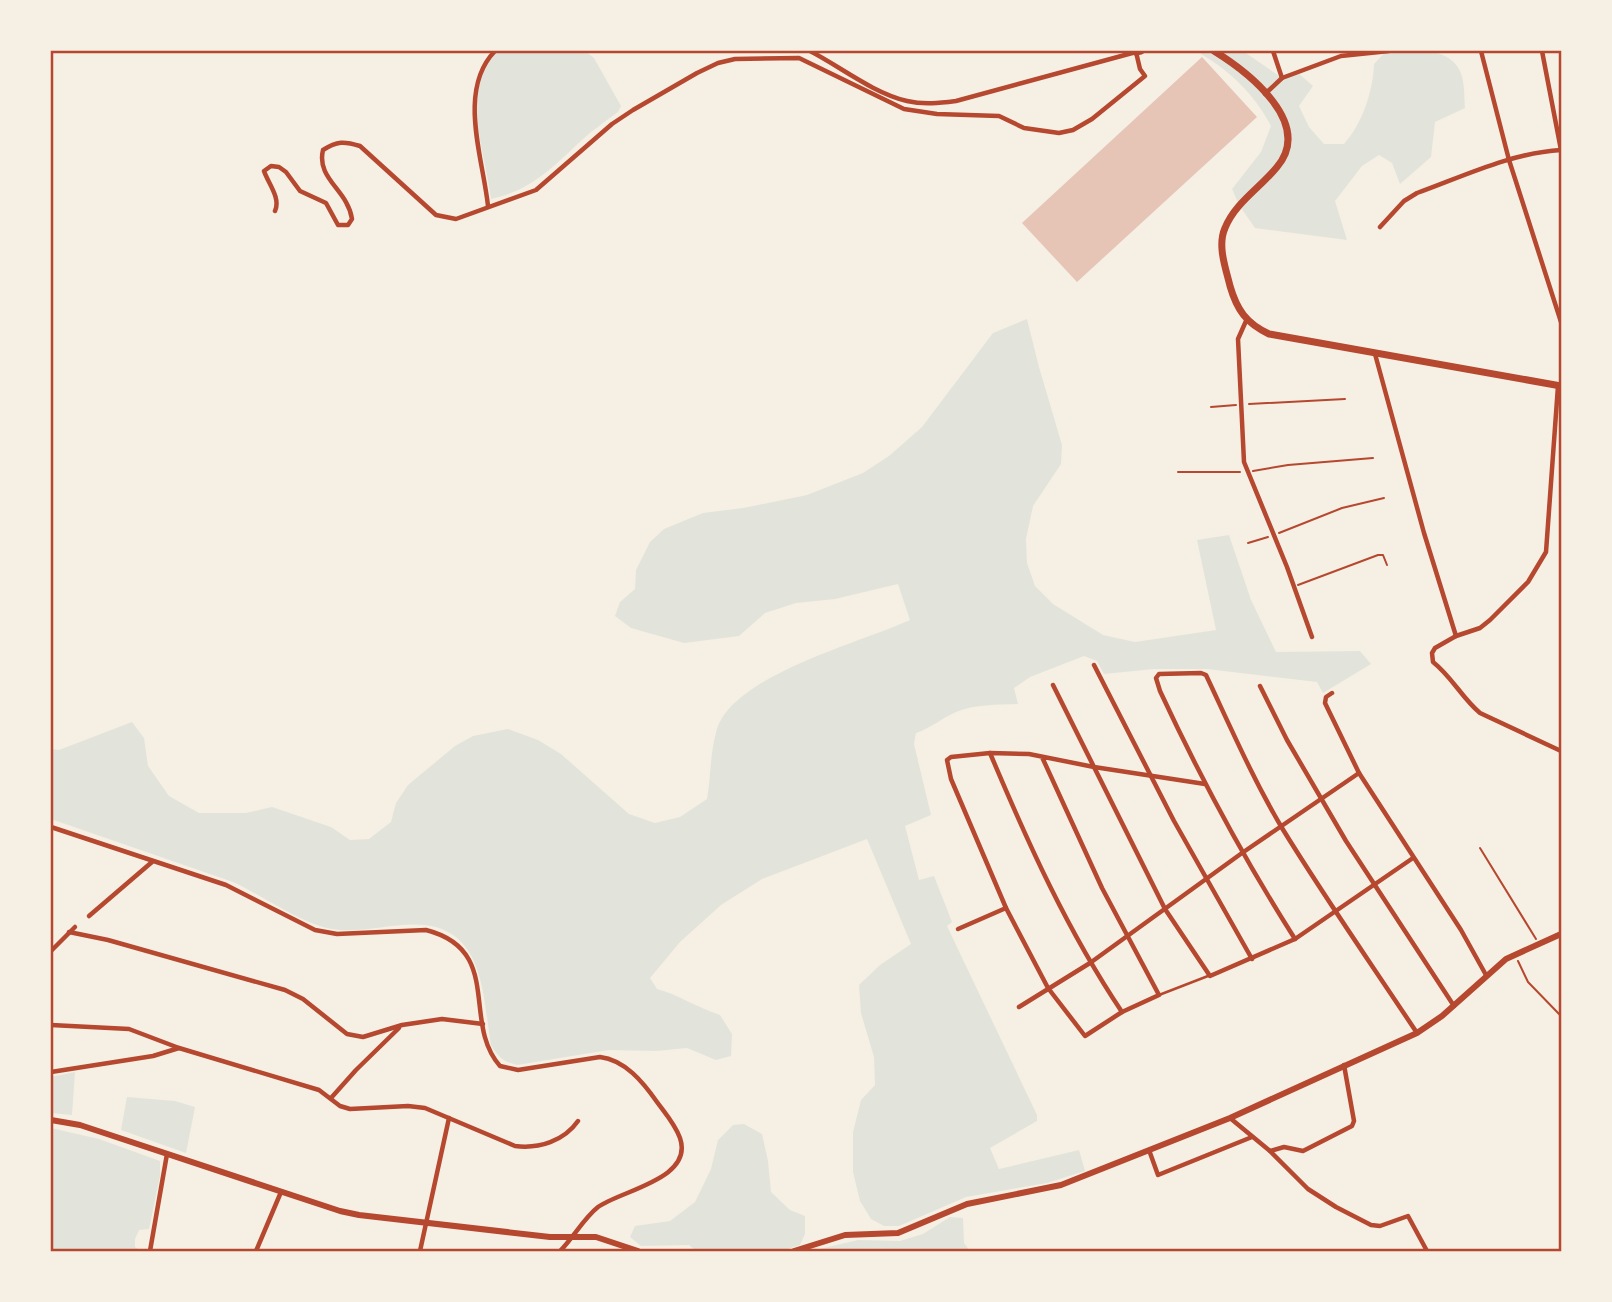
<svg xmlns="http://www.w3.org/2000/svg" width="1612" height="1302" font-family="Helvetica,sans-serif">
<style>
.green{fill:#e2e4dc}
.building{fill:#e6c5b7}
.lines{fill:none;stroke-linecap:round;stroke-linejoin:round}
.path{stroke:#b5482f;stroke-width:2}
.service{stroke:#b5482f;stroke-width:2.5}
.minor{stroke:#b5482f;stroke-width:4.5}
.tertiary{stroke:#b5482f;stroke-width:6}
.secondary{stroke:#b5482f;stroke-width:7}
.neatline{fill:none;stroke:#b5482f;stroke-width:2.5}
</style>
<rect width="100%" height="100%" fill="#f6efe4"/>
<!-- green -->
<g class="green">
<path d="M498,51H585L594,58L621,106L618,112C606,121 594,129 583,139C554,166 531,191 491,199C485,150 459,91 498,51Z"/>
<path d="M1202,51H1243L1282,78L1297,72L1313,86L1299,106L1309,127L1324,144H1344C1362,124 1373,92 1374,64L1386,51C1408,49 1447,46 1459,69C1465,80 1464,95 1465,108L1435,122L1431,157L1400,184L1392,163L1379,155L1362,166L1335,201L1347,240L1255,228L1239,205L1232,189L1261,152L1271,126C1255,95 1230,71 1201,54Z"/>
<path d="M1027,319L1039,367L1062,445L1061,464L1033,506L1026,539L1027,563L1035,586L1053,604L1103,635L1135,642L1216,630L1197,540L1229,535L1251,600L1276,652L1360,651L1371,664L1323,693L1317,682L1207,669H1154L1104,674L1097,661L1084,656L1030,677L1014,688L1018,704C997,705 975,704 956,712C942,718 931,728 916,733L914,744L931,815L905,826L919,880L934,876L952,922L947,926L1037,1115V1121L990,1148L999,1169L1079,1150L1085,1171L1047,1183L966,1197L899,1226H884L871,1219L860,1201L853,1172V1132L861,1100L875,1085L874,1057L861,1013L859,985L880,965L911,944L867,839L762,879L721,905L680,942L650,978L657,989C679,995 698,1008 720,1015L732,1034L731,1056L716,1060L687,1048L656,1051L609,1050L517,1065C504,1062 498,1057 491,1045C483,999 485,932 425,925C397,922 368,932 339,930C306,928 264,896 233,882L51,819V749L59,750L132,722L144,738L148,766L169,796L199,813H246L272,807L331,827L350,840L369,839L391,822L396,803L408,785L455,746L473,736L508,729L538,740L561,754L629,814L655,823L680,817L707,799C711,777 710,751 717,729C734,675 862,642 910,620L898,584L835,599L796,603L765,613L739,636L684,643L631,628L615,616L620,602L635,589L636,570L650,542L664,529L703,513L743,508L807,495L863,473L889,456L922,427L993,333Z"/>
<polygon points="75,1072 72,1115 51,1113 51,1077"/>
<polygon points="127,1097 175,1101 195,1107 186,1153 121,1130"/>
<polygon points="744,1124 762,1134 768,1161 771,1192 790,1210 805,1216 805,1234 800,1245 782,1251 696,1251 689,1245 641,1246 630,1237 635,1226 670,1221 695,1202 711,1169 718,1140 733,1125"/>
<polygon points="51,1128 99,1139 160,1161 160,1176 149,1229 139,1230 135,1239 135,1247 141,1251 51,1251"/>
<polygon points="950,1217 963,1218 964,1243 970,1251 811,1251 858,1240 900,1241 923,1234"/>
</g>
<!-- building -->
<polygon class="building" points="1202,57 1257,117 1077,282 1022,223"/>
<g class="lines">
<!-- path -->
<g class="path">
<polyline points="1249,404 1345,399"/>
<polyline points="1211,407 1236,405"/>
<polyline points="1253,471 1288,465 1373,458"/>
<polyline points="1178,472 1240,472"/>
<polyline points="1279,533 1342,508 1384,498"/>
<polyline points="1248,543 1268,537"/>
<polyline points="1298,585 1378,555 1383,555 1387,565"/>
<polyline points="1480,848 1536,939"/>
<polyline points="1518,961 1528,982 1561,1016"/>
</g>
<!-- service -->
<polyline class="service" points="1159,995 1208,976"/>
<!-- minor -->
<g class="minor">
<polyline points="1273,51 1282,78"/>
<polyline points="1481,51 1509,160 1561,322"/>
<polyline points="1542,51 1561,150"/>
<polyline points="1265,94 1282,78 1341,56 1389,51"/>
<path d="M488,206C483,158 457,90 495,51"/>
<path d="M275,211C281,198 268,183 264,171L271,166L279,167L286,172L300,191L326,203L338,225H348L352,219C348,190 316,179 323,150C337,141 344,141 360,146L436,215L456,219L536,190L612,124L633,110L697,73L718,63L735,59L799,58L904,109L937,114L999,116L1024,128L1059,133L1073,130L1092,119L1145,76L1140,69L1136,52L956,101C940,103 924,105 907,101C873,93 841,67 810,51"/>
<path d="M1380,227L1404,201L1417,193C1464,176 1511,153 1561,150"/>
<polyline points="1246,321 1238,339 1244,462 1287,567 1312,637"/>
<polyline points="1375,354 1424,533 1456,636"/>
<path d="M1558,386L1546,552L1528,582L1490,620L1480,628L1456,636L1435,648L1432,653L1433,662C1452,677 1462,698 1480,713L1561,751"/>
<polyline points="1094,665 1174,821 1252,959"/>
<polyline points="1053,685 1165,909 1210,976 1295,939 1413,858"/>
<polyline points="1260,686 1287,740 1346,841 1454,1006"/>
<polyline points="1332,693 1326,697 1325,703 1359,773 1461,930 1486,975"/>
<path d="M990,753C1028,843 1067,930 1122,1012"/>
<polyline points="1042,757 1102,888 1159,995 1122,1012 1085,1036 1048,988 1006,908 951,779 947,760 951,757 990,753 1029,754 1094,767 1205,784"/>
<path d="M51,827L226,885L315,930L337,934L426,930C504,950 461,1022 500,1066L518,1070L600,1057C625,1060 643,1082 657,1102C665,1113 675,1124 680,1138C694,1179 622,1190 598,1207C584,1218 573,1238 560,1251"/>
<polyline points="89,916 152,862"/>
<polyline points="958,929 1006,908"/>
<polyline points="69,932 108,940 285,990 303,999 347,1034 363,1037 402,1025 442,1019 483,1024"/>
<path d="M1295,939C1244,859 1200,777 1160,691L1156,678L1159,674L1201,673L1206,675C1230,726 1253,779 1282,828C1325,898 1372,965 1417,1033"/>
<polyline points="51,951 75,927"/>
<polyline points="1019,1007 1090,963 1242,853 1359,773"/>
<path d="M51,1025L129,1029L179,1048L319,1090L340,1106L350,1109L408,1106L425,1108L515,1146C539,1149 564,1141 578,1121"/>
<polyline points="51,1072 153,1056 179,1048"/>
<polyline points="331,1098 356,1070 399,1028"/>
<polyline points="1230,1118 1270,1151 1308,1189 1336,1207 1371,1225 1380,1226 1408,1216 1427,1251"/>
<polyline points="1149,1150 1158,1175 1252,1137"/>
<polyline points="1270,1151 1284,1147 1303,1151 1352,1126 1354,1121 1344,1065"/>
<polyline points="150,1251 167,1154"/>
<polyline points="256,1251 281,1192"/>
<polyline points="420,1251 449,1118"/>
</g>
<!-- tertiary -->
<g class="tertiary">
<polyline points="51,1120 80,1125 340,1211 359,1215 550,1237 596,1237 638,1251"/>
<polyline points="794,1251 845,1235 898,1233 967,1204 1061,1185 1230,1118 1417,1033 1442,1016 1506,959 1561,934"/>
</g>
<!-- secondary -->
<g class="secondary">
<path d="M1214,51C1248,72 1314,123 1277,167C1260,188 1235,203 1225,228C1217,246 1226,269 1230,286C1237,310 1246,323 1269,334L1561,386"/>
<polyline points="1136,52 1141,51"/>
</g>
</g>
<!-- border -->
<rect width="1612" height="1302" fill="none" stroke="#f6efe4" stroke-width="105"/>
<rect x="52" y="52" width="1508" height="1198" class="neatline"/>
</svg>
